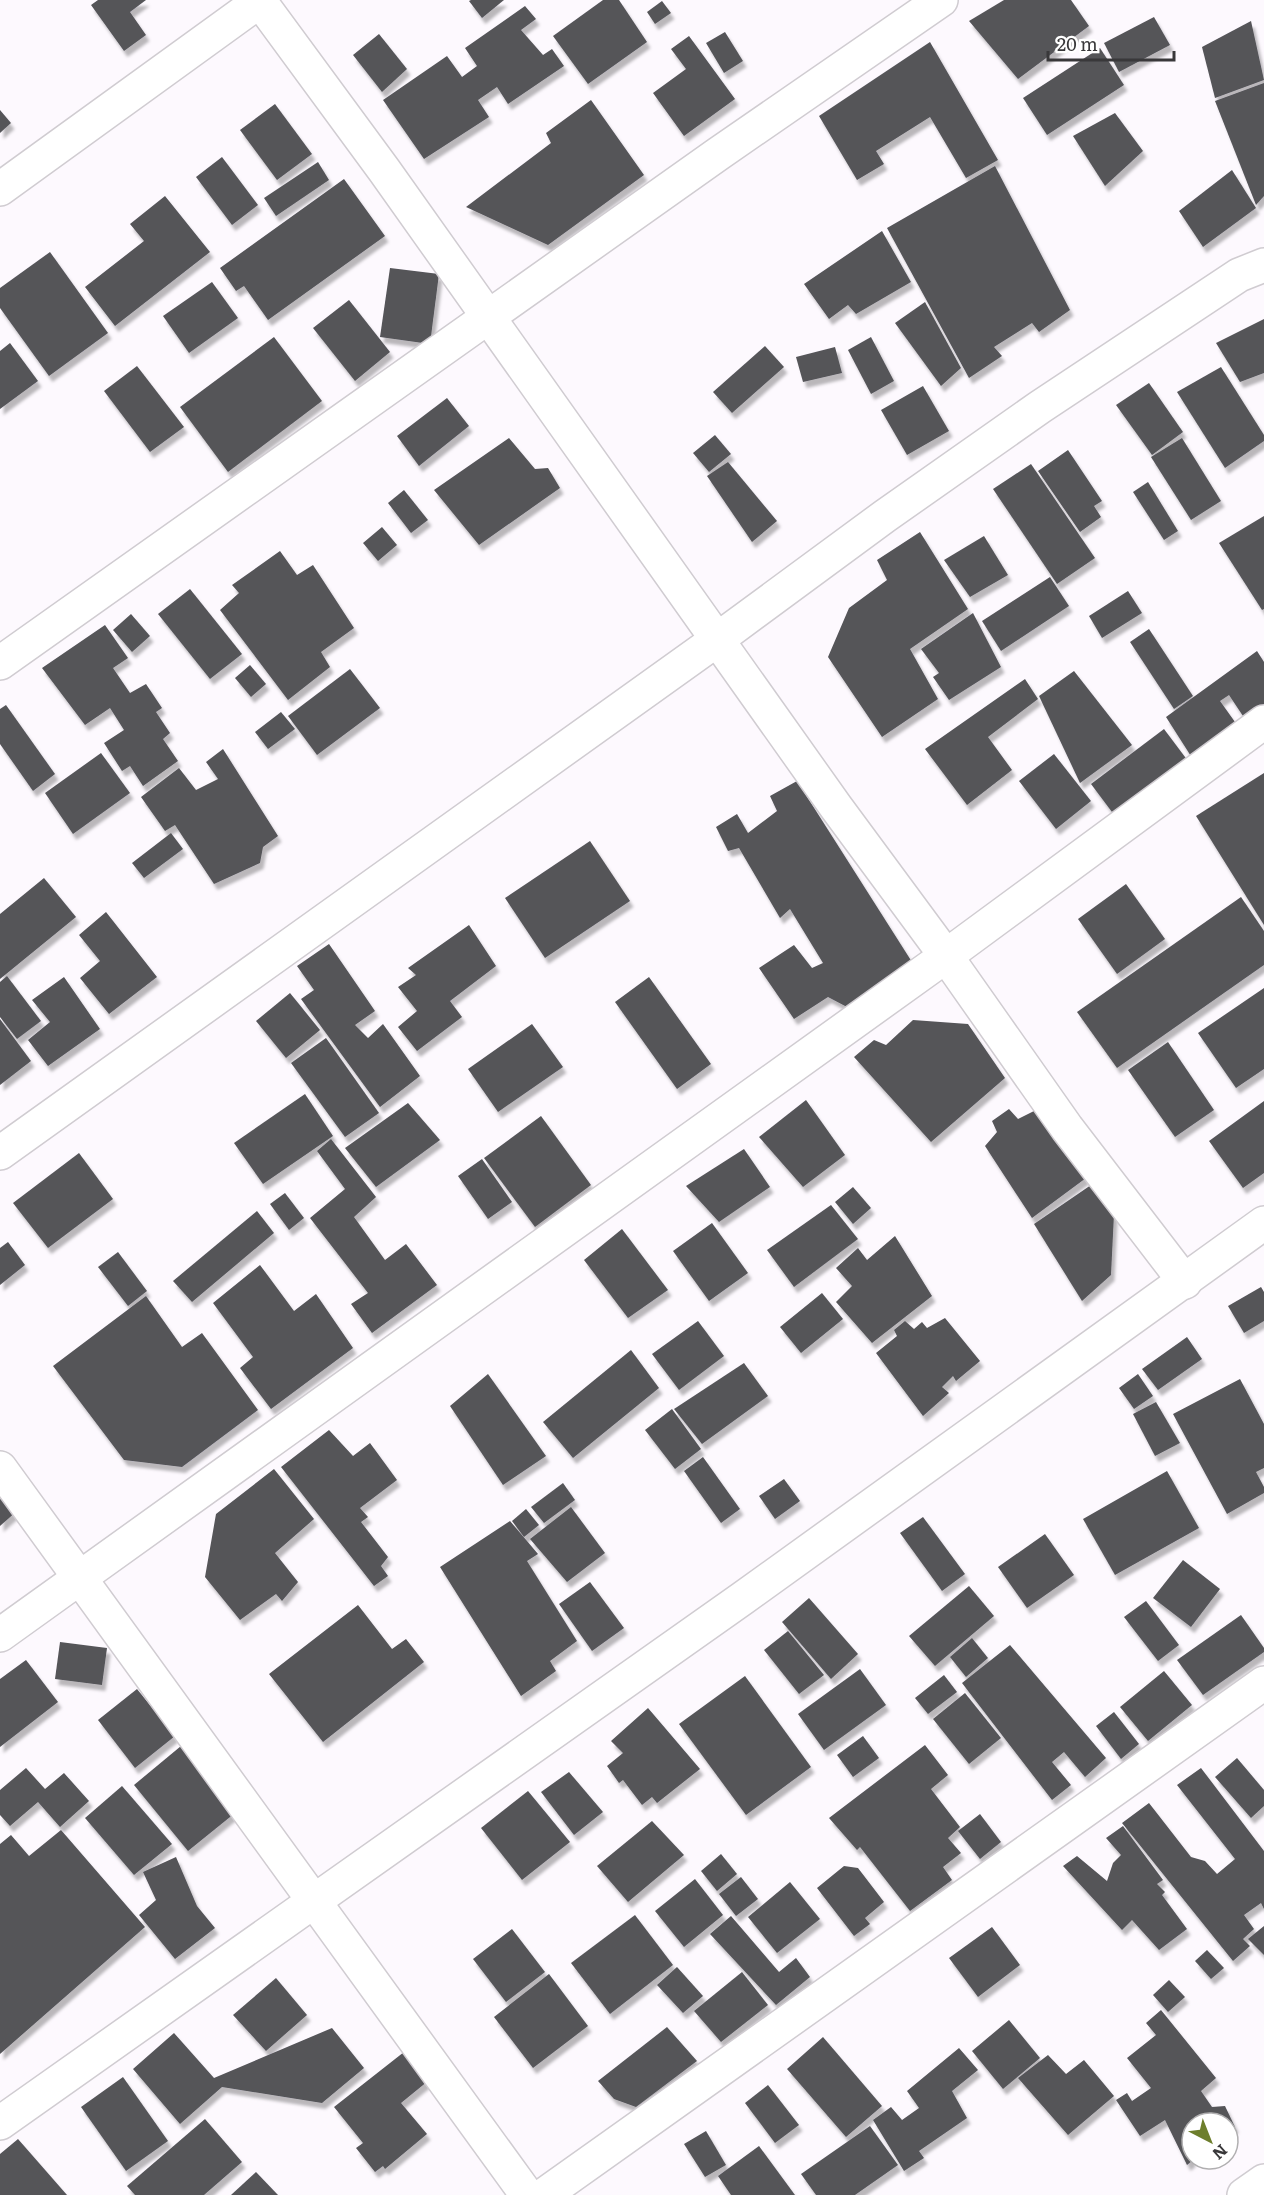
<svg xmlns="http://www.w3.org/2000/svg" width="1264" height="2195" font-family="Literata,serif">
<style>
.building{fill:#545459;filter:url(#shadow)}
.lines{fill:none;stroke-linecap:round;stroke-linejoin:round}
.minor-casing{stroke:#d0ccd1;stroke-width:36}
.minor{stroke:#fff;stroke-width:33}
</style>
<defs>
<filter id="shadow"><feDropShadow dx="3.5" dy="6" stdDeviation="1.5" flood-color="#0004"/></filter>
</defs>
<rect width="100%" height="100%" fill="#fdf9fe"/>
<!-- building -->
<g class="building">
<polygon points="98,0 146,0 130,12 146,35 124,51 91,5"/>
<polygon points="471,0 504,0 482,18 469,1"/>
<polygon points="603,0 619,0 647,42 588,84 553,36"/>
<polygon points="1004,0 1071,0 1089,26 1018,79 969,21"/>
<polygon points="662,1 671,13 655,24 647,12"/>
<polygon points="525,6 536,19 521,30 543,55 552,49 564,66 508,104 497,87 478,100 489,117 424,159 383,100 447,56 462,77 477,66 465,48"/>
<polygon points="1154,17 1170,45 1119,72 1104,43"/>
<polygon points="1251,21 1264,80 1215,98 1202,47"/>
<polygon points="725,32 743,61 724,73 706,43"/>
<polygon points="379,34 407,69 382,92 353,55"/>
<polygon points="689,36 735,99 684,136 653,93 686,69 671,49"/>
<polygon points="930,42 998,160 966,178 930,117 876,151 884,164 857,180 819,116"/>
<polygon points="1100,48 1124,85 1047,135 1023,98"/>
<polygon points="1264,83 1264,196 1256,205 1215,101"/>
<polygon points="591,100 644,175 548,245 466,207 551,143 546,133"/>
<polygon points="275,104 312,154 277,180 240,130"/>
<polygon points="0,110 11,123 0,133"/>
<polygon points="1115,113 1143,151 1105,186 1073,136"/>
<polygon points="222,157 258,205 232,225 196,177"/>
<polygon points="318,162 329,180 276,216 264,198"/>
<polygon points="995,166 1070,310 1039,332 1032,323 994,347 1002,356 969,378 887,228"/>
<polygon points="1232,170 1256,208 1203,247 1179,211"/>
<polygon points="344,179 385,236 268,320 244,286 236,291 220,268"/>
<polygon points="165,196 210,252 115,326 85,287 144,241 130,224"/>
<polygon points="882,231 911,282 856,314 848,305 829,319 804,284"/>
<polygon points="50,252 108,333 49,376 0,308 0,288"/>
<polygon points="390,268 439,274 430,344 380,337"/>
<polygon points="212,282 238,318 189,353 163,316"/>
<polygon points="349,300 390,352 355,381 313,328"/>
<polygon points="925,302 961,368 941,386 895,323"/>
<polygon points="1264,319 1264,373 1240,382 1216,343"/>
<polygon points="274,337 322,401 228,472 180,407"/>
<polygon points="871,337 894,381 871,394 848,350"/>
<polygon points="10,343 38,381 0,409 0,351"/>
<polygon points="765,346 784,367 732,413 713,392"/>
<polygon points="835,347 842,373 803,382 796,357"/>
<polygon points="137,366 184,427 150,452 104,391"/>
<polygon points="1221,367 1264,435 1264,441 1225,468 1177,392"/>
<polygon points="1149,383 1183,432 1152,455 1116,405"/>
<polygon points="923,386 949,431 907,455 881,410"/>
<polygon points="447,398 469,426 419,466 397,436"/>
<polygon points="715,435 731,454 709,472 693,453"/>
<polygon points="509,438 535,469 548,468 560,488 479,545 434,490"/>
<polygon points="1182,438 1221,501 1191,520 1151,457"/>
<polygon points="1068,450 1102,501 1094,506 1101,517 1080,532 1038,471"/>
<polygon points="728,462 777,521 752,542 707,476"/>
<polygon points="1031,464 1095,558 1057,584 993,489"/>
<polygon points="1148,482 1178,531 1164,540 1133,492"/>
<polygon points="404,490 428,520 411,533 388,503"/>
<polygon points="1264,516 1264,609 1262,610 1219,543"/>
<polygon points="382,527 397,545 378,561 363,543"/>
<polygon points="920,532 968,609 910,649 938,699 882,737 828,657 849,608 887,580 877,560"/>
<polygon points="984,536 1008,575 970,597 944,560"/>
<polygon points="280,551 297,575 313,565 354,628 321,652 330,667 288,700 220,610 239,593 232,585"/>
<polygon points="1050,577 1069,606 1001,651 982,621"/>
<polygon points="190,589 242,654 210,679 158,614"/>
<polygon points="1128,591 1142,613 1102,638 1089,616"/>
<polygon points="973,613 1001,667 949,700 933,677 939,673 921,649"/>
<polygon points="131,614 150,636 132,652 113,630"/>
<polygon points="105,625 128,658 113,668 130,693 146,684 162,708 156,712 170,733 163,739 178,761 143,786 130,766 122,771 104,743 124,730 110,708 85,725 42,668"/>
<polygon points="1149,629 1193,696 1174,709 1130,642"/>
<polygon points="1257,651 1264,662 1264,710 1247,722 1229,695 1220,701 1240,729 1196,764 1166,717"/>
<polygon points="250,665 266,684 251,697 235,678"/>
<polygon points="350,669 380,708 317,755 288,716"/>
<polygon points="1074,671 1132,745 1080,783 1039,696"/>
<polygon points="1025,679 1038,699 988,737 1012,770 967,805 925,749"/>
<polygon points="6,705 55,774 33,791 0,744 0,709"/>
<polygon points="281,712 295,729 268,749 255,732"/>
<polygon points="1164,729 1188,761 1115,816 1091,784"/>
<polygon points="223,749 278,836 263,847 260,863 214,884 175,825 165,831 141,797 179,768 196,790 218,779 206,762"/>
<polygon points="101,753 130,793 73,834 45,793"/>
<polygon points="1054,754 1091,801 1056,829 1019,781"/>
<polygon points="1264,773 1264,925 1196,816"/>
<polygon points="797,781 912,962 847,1007 828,997 794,1019 759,968 794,945 812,968 823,963 790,909 780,918 739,848 728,851 716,827 737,814 748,833 777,811 770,796"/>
<polygon points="171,833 183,849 144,878 132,863"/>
<polygon points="590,841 630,901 545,958 505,898"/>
<polygon points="44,878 76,917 0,979 0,914"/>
<polygon points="1126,884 1165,939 1117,974 1078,919"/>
<polygon points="1241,897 1264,931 1264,965 1117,1068 1077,1012"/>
<polygon points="106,912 157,977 109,1014 80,978 100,961 79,935"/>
<polygon points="469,925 496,966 450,1001 462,1017 417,1051 398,1027 417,1011 398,987 416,975 408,968"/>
<polygon points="329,944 375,1011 355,1025 368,1038 383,1024 420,1076 380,1107 301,999 314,990 297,966"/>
<polygon points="7,976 41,1021 17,1039 0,1017 0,982"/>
<polygon points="64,977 100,1029 48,1066 28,1040 50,1022 32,1000"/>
<polygon points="649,977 711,1064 677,1089 615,1002"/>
<polygon points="1264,988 1264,1069 1236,1088 1198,1033"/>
<polygon points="290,993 320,1030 286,1058 256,1021"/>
<polygon points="0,1019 31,1061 0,1085"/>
<polygon points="913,1020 968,1024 1005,1078 931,1142 854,1057 874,1040 886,1045"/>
<polygon points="532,1024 563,1067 498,1112 468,1069"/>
<polygon points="326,1038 379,1113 345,1137 291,1063"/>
<polygon points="1168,1042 1214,1110 1175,1137 1128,1070"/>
<polygon points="305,1094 333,1136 263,1184 234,1143"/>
<polygon points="806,1100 845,1155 803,1187 759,1137"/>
<polygon points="1264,1101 1264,1173 1243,1188 1209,1141"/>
<polygon points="408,1103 440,1140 376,1187 345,1148"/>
<polygon points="1009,1109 1018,1119 1038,1109 1086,1178 1032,1218 985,1146 997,1132 992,1121"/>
<polygon points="541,1116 591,1185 535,1227 484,1158"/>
<polygon points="331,1139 376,1197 354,1217 385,1260 406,1244 437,1285 372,1333 351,1304 368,1293 310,1218 345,1189 317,1151"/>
<polygon points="744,1149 770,1187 719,1222 686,1186"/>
<polygon points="79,1153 113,1199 48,1248 13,1203"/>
<polygon points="482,1159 512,1202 488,1219 458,1176"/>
<polygon points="1091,1185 1114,1214 1111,1275 1082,1301 1034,1224"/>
<polygon points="853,1187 871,1208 853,1224 835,1202"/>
<polygon points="285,1193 304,1218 289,1230 270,1204"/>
<polygon points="831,1205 858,1239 794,1287 767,1250"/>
<polygon points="257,1211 274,1233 192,1302 173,1281"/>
<polygon points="712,1223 748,1273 709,1301 673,1251"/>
<polygon points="622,1229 668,1290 628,1318 584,1260"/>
<polygon points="895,1236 932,1296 872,1343 836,1302 852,1286 836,1268 858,1248 867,1260"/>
<polygon points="8,1242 25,1265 0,1285 0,1248"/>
<polygon points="118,1252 147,1291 128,1306 98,1267"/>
<polygon points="260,1265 294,1311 316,1294 353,1348 271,1409 240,1368 253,1357 213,1303"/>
<polygon points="1261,1287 1264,1292 1264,1321 1244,1333 1228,1306"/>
<polygon points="822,1293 843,1319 801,1353 780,1327"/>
<polygon points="146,1296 182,1347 202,1333 258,1410 182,1467 124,1460 53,1366"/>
<polygon points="945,1318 980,1361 956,1381 953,1376 942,1387 949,1393 923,1416 876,1353 897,1336 894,1330 905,1321 914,1329 922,1322 927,1328"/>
<polygon points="698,1321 724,1356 679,1390 652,1354"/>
<polygon points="1187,1337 1202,1359 1158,1390 1142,1369"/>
<polygon points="631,1350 659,1388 573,1458 543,1422"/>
<polygon points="744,1363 768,1396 702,1444 674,1409"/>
<polygon points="488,1374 546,1456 503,1485 450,1406"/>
<polygon points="1138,1374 1153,1396 1134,1409 1119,1388"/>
<polygon points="1240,1379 1264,1424 1264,1468 1256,1472 1264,1487 1264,1493 1227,1514 1173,1414"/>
<polygon points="1156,1402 1180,1443 1155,1456 1133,1414"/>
<polygon points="672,1409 701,1449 675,1469 645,1430"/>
<polygon points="329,1430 353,1456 370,1443 397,1480 360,1508 368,1517 361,1522 388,1557 381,1566 388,1576 374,1586 281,1467"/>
<polygon points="703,1457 740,1509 721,1523 684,1471"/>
<polygon points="274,1469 314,1519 275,1553 298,1582 282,1601 276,1594 240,1620 205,1577 216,1514"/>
<polygon points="1167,1471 1199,1528 1115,1575 1083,1519"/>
<polygon points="784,1479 800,1501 775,1519 759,1496"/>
<polygon points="563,1483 575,1500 544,1523 531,1507"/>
<polygon points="0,1491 17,1511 0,1526"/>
<polygon points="571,1507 605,1553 567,1582 530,1539"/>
<polygon points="526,1509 539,1525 524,1537 512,1521"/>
<polygon points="923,1517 965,1574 942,1591 900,1533"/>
<polygon points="510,1521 538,1554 527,1561 577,1641 550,1661 556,1671 521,1696 440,1567"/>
<polygon points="1045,1534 1074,1575 1027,1608 998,1567"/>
<polygon points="1183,1560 1220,1589 1191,1627 1153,1598"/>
<polygon points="590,1582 624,1628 592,1651 559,1604"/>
<polygon points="969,1586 994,1616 935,1666 909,1636"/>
<polygon points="809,1598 858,1654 831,1679 782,1622"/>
<polygon points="1146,1601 1179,1645 1158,1661 1124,1617"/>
<polygon points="358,1605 392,1649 406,1639 424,1662 323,1742 269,1674"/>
<polygon points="1241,1615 1264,1648 1264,1652 1203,1695 1177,1660"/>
<polygon points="788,1631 824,1675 799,1694 764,1650"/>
<polygon points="972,1638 988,1658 966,1677 950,1657"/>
<polygon points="60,1642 107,1648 102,1685 55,1679"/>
<polygon points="1010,1645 1106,1758 1085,1777 1064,1752 1052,1762 1071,1785 1052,1800 962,1683"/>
<polygon points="26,1660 58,1702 0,1747 0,1679"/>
<polygon points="860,1669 886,1705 824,1750 798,1714"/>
<polygon points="1164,1671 1192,1705 1148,1741 1120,1707"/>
<polygon points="944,1675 957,1692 928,1714 915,1698"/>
<polygon points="745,1676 811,1767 746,1815 679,1724"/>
<polygon points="137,1689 175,1736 135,1768 98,1720"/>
<polygon points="965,1693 1001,1738 969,1764 933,1719"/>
<polygon points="648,1708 700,1769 657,1803 652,1797 642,1805 623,1780 619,1783 607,1766 623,1753 611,1741"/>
<polygon points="1114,1712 1139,1744 1121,1759 1096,1726"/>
<polygon points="863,1736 879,1758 853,1777 837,1755"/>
<polygon points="925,1745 948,1775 931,1789 960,1827 948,1838 961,1853 943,1867 952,1880 910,1911 860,1847 857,1850 829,1818"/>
<polygon points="181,1746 235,1813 188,1851 134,1785"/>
<polygon points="1237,1758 1264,1790 1264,1806 1251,1818 1215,1777"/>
<polygon points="26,1768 45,1789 64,1773 89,1801 60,1827 38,1802 10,1826 0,1815 0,1790"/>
<polygon points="1201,1768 1264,1851 1264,1909 1261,1903 1244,1915 1254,1929 1243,1939 1250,1946 1233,1961 1122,1823 1149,1803 1191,1857 1205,1861 1217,1874 1235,1859 1177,1785"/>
<polygon points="569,1772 603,1812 574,1835 541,1792"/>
<polygon points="122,1786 172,1844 134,1875 85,1818"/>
<polygon points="528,1791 570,1842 522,1880 481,1828"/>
<polygon points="980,1814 1001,1842 980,1859 958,1831"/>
<polygon points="652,1821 684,1855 628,1902 597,1866"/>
<polygon points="1123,1826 1163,1880 1157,1884 1165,1892 1162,1895 1187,1929 1159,1950 1132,1920 1122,1930 1063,1866 1077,1856 1107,1881 1113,1863 1121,1855 1106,1838"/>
<polygon points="61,1830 145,1927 0,2054 0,1844 11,1835 29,1856"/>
<polygon points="721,1854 737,1874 717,1891 701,1871"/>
<polygon points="176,1857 197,1906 215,1928 175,1959 139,1915 156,1900 143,1872"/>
<polygon points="844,1866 858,1868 884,1902 865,1918 870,1924 854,1936 817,1888"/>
<polygon points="741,1877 758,1899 736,1916 719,1894"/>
<polygon points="695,1879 723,1915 684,1947 655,1911"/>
<polygon points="790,1882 820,1919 777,1953 748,1917"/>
<polygon points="635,1915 673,1965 610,2014 571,1963"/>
<polygon points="731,1916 779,1972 796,1958 810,1977 776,2005 710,1934"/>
<polygon points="1264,1926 1264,1955 1248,1939"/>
<polygon points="992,1927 1020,1965 978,1997 949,1958"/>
<polygon points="512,1929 545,1972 506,2002 473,1959"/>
<polygon points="1207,1950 1224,1968 1211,1979 1195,1961"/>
<polygon points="677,1967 703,1996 683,2013 657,1985"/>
<polygon points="742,1972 768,2005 721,2042 694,2011"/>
<polygon points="549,1974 588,2026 533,2068 494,2017"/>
<polygon points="276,1978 307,2015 266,2051 233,2015"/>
<polygon points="1169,1980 1185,1997 1168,2012 1153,1995"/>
<polygon points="1161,2010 1216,2078 1201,2091 1212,2107 1225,2106 1235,2127 1228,2132 1228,2123 1192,2123 1192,2161 1187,2165 1165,2120 1140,2136 1116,2100 1127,2093 1132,2101 1151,2088 1127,2058 1156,2035 1146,2023"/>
<polygon points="1009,2020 1040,2058 1003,2089 972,2051"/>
<polygon points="667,2027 697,2061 636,2107 614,2099 598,2081"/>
<polygon points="332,2028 364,2068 322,2103 222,2087 180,2124 133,2069 174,2033 214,2078"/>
<polygon points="823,2037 882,2106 846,2137 787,2069"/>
<polygon points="959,2048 978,2070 952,2091 967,2118 919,2151 924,2158 904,2171 873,2120 891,2107 902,2120 919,2108 907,2091"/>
<polygon points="404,2052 428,2081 401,2103 427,2134 385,2169 383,2166 375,2172 356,2148 363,2143 334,2107"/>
<polygon points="1048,2055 1066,2074 1084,2060 1114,2096 1068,2135 1018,2078"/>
<polygon points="123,2077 168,2141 126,2171 81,2107"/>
<polygon points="768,2085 799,2125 775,2143 745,2103"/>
<polygon points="205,2119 242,2162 204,2195 135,2195 127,2186"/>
<polygon points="870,2126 898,2165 855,2195 816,2195 801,2174"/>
<polygon points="706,2131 726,2165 705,2177 684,2144"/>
<polygon points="18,2139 67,2195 0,2195 0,2154"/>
<polygon points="759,2146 795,2195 731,2195 718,2176"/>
<polygon points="256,2172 278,2195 231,2195"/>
</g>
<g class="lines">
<!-- minor casing -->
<g class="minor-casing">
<g id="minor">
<polyline points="259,0 384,170 836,807 946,956 1067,1128 1185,1282"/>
<polyline points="0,189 261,0"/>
<polyline points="0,663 718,154 941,0"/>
<polyline points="0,1153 718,639 885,516 1040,407 1239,275 1264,265"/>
<polyline points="0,1468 527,2195"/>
<polyline points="0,1635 946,956 1264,722"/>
<polyline points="0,2123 743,1598 1264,1223"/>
<polyline points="544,2195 1264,1683"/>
<polyline points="1244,2195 1264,2181"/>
</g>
</g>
<!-- minor -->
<use href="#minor" class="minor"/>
</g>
<!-- north arrow -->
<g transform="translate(1210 2141) rotate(138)"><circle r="28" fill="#ffffff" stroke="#b0afb0" stroke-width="1.5"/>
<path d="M0-4.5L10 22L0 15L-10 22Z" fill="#6d7e2c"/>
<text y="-9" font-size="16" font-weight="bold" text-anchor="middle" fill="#39383a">N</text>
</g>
<!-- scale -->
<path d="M1048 51v9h126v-9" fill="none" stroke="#39383a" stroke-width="3"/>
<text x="1057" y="51" font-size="18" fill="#39383a" stroke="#ffffff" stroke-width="4.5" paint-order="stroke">20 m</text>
</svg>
